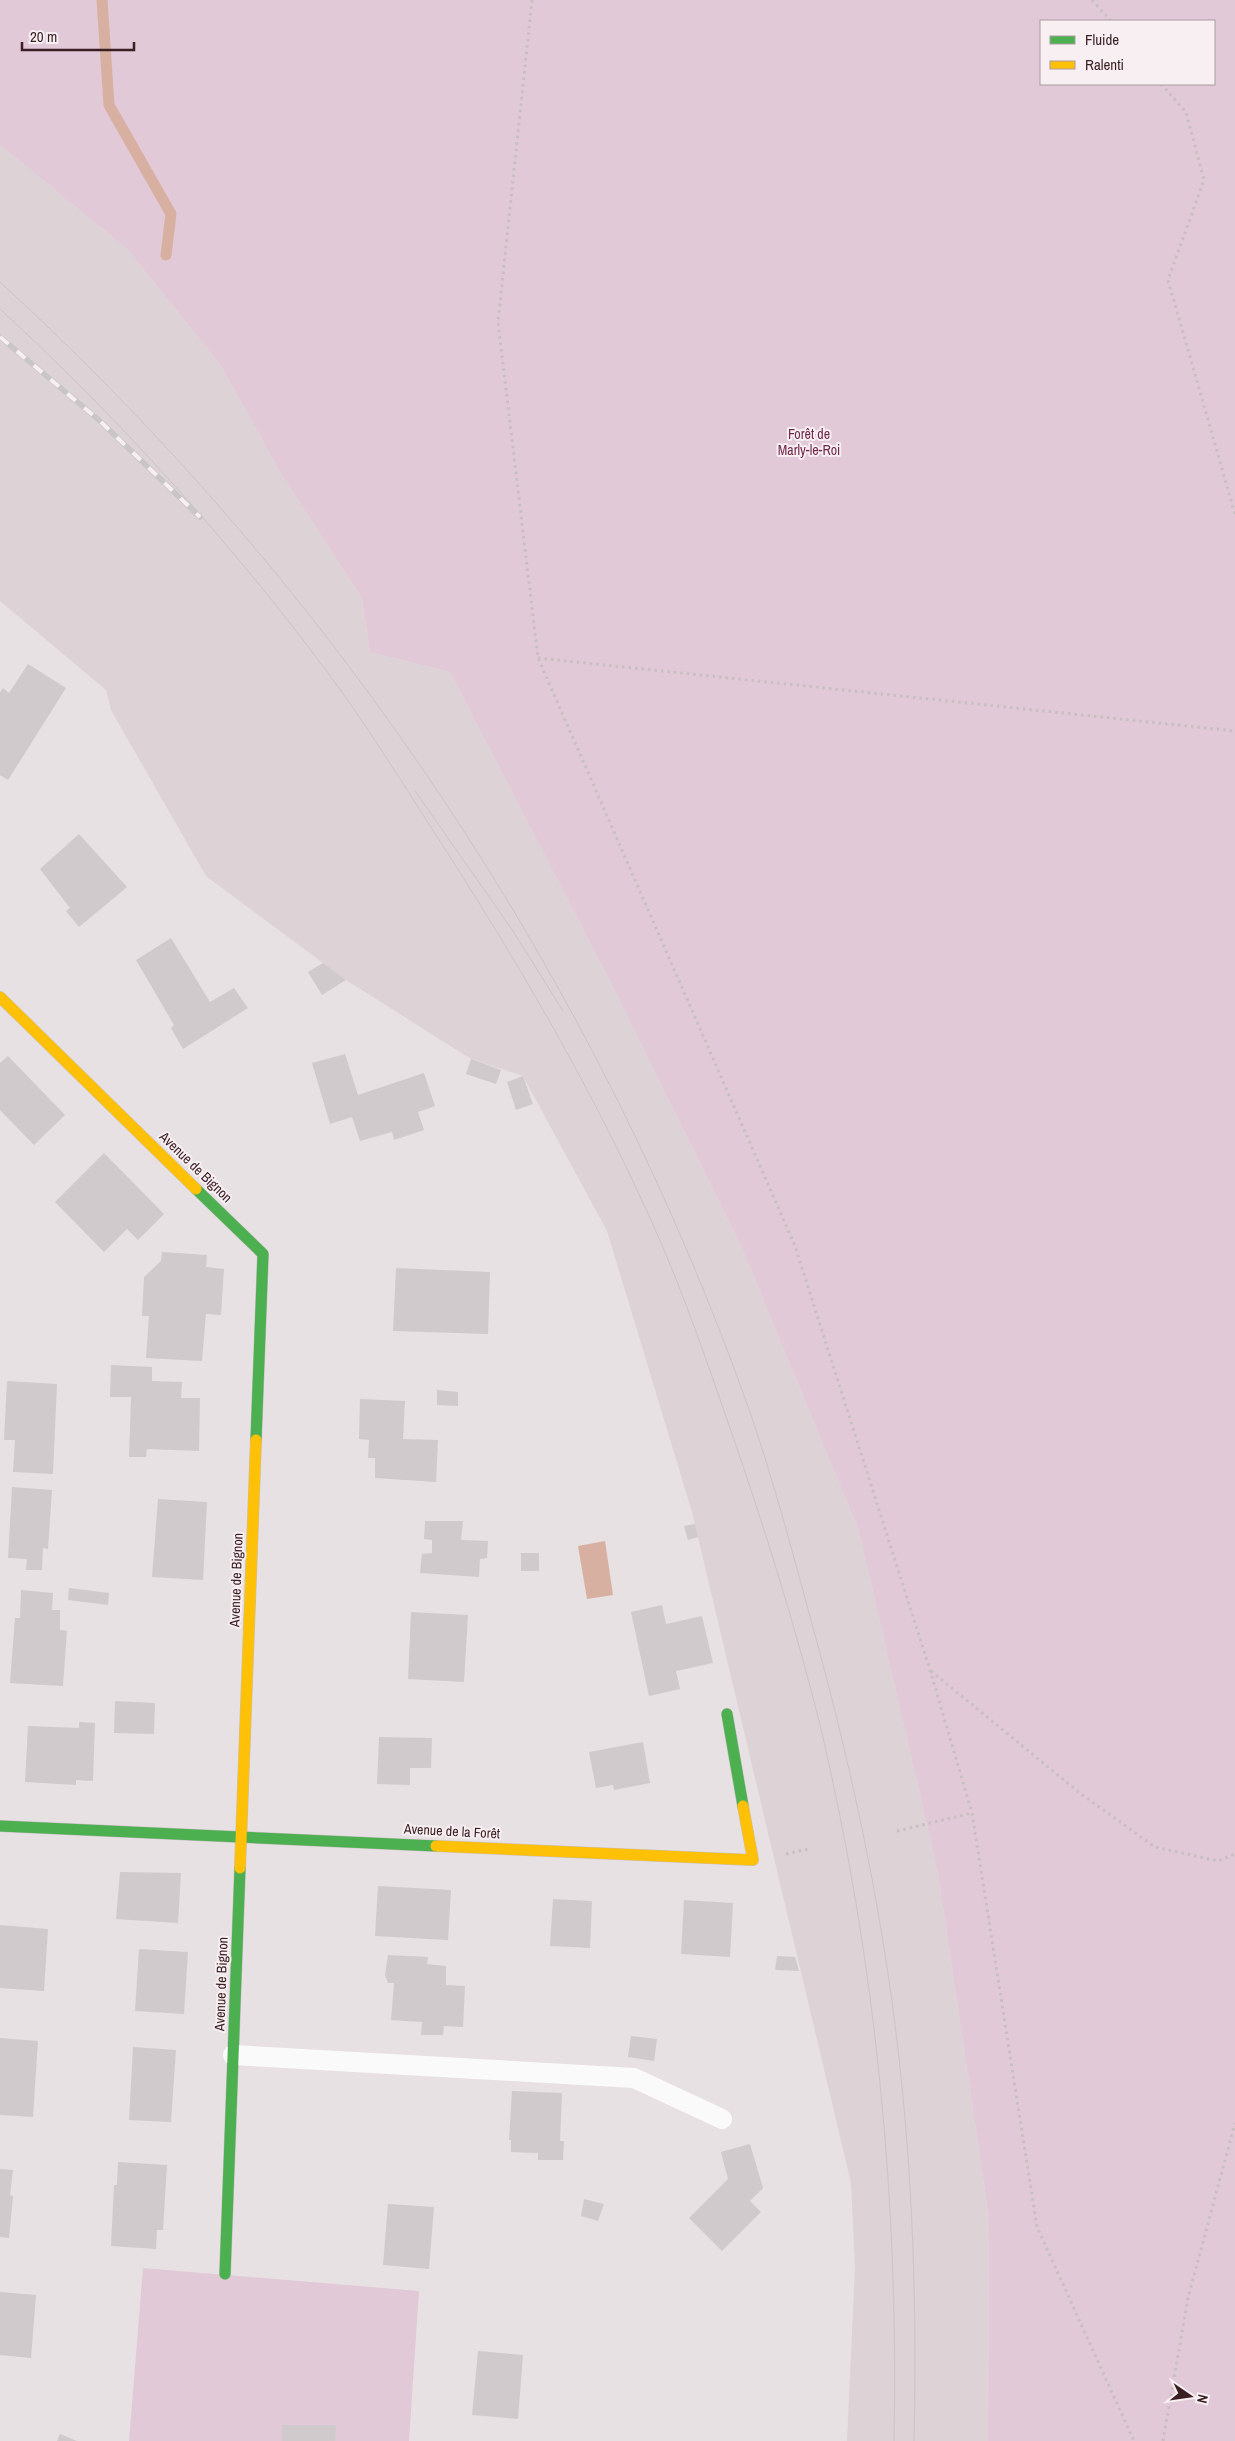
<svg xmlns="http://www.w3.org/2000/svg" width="1235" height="2441" font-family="'Archivo Narrow',sans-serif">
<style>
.built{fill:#ddd2d5}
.green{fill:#e1c9d7;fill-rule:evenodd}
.water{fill:#d8b0a1}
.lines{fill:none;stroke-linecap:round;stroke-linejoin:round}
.stream{stroke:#d8b0a1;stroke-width:11}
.building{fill:#d0cacc}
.fast-casing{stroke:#c7bec0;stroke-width:12}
.slow-casing{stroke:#c7bec0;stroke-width:12}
.path{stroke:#c8bfc0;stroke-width:3;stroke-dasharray:2.5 4;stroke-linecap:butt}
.lane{stroke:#fbfafb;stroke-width:20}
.fast{stroke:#4caf50;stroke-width:11}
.slow{stroke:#ffc107;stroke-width:11}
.tram{stroke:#c9c6c6;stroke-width:1}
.rail-casing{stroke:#c9c6c6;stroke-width:5.5}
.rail{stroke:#f7eff2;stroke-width:4;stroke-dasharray:11;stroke-linecap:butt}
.labels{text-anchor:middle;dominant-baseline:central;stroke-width:4;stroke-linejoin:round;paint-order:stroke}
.park-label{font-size:14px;fill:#71294c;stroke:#f7eff2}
.street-label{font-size:14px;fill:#3a1f23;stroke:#f7eff2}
</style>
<rect width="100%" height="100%" fill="#e7e1e3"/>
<!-- built -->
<polygon class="built" points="0,145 127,249 220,364 283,477 362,598 370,652 450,672 609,979 742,1248 859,1531 938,1873 989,2218 988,2441 847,2441 855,2268 851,2183 692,1512 607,1231 523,1076 471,1059 346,980 206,876 111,710 106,690 0,601"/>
<!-- green -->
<g class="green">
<path d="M0,0H1235V2441H988L989,2218L938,1873L859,1531L742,1248L609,979L450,672L370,652L362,598L283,477L220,364L127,249L0,145ZM1214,21V84H1041V21Z"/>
<polygon points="143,2268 419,2291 409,2441 129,2441"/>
</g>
<!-- water -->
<polygon class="water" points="605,1541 613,1595 587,1599 578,1546"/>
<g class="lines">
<!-- stream -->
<polyline class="stream" points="102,0 109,105 171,214 166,255"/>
</g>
<!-- building -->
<g class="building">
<polygon points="28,664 66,688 8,780 0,775 0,692 3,688 9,693"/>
<polygon points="79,834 127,887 79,927 66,911 70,908 40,869"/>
<polygon points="171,938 210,1002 234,988 248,1008 183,1049 171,1028 174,1025 136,960"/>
<polygon points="323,963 346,980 322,995 308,972"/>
<polygon points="345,1054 358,1095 424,1073 435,1106 418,1112 424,1130 394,1140 392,1132 360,1141 352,1117 330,1124 312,1063"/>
<polygon points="8,1056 65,1115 34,1145 0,1110 0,1063"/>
<polygon points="471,1059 501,1070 496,1084 466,1074"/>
<polygon points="523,1076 533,1104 516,1110 507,1082"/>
<polygon points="104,1153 164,1214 138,1240 127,1229 104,1252 55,1202"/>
<polygon points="162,1252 207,1255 206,1267 224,1269 221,1315 206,1314 202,1361 146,1358 149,1316 142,1316 144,1277 161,1261"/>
<polygon points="396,1268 490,1272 488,1334 393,1331"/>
<polygon points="111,1365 152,1367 152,1381 182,1382 181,1398 200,1398 199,1451 147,1449 146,1457 129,1457 131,1397 110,1397"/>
<polygon points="7,1381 57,1384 53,1474 13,1472 15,1440 4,1440"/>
<polygon points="437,1390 458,1392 458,1406 437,1405"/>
<polygon points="360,1399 405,1401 403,1439 438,1440 436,1482 375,1478 375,1458 368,1458 369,1440 359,1439"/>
<polygon points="12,1487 52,1490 48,1549 43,1548 42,1570 26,1570 27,1559 8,1558"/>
<polygon points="158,1499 207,1502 203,1580 152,1577"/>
<polygon points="425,1521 463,1521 461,1540 488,1541 487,1558 480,1559 479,1577 420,1573 422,1554 432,1553 432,1540 424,1539"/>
<polygon points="695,1524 698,1537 688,1540 684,1526"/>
<rect x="521" y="1553" width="18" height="18"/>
<polygon points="69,1588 109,1593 108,1605 68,1600"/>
<polygon points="21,1590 53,1593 52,1610 60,1610 60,1630 67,1631 63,1686 10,1683 15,1618 20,1618"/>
<polygon points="662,1605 666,1624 702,1616 713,1663 676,1671 680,1689 649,1696 631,1612"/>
<polygon points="411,1612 468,1615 464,1682 408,1679"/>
<polygon points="115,1701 155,1703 154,1734 114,1733"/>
<polygon points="79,1722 95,1723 93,1781 76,1780 76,1785 25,1782 28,1726 79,1728"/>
<polygon points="379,1737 432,1738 431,1768 410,1768 410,1785 377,1784"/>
<polygon points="643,1742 650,1783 614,1790 613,1785 596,1788 589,1752"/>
<polygon points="120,1872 181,1873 178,1923 116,1919"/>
<polygon points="378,1886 451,1890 448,1940 375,1936"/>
<polygon points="553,1899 592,1901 590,1948 550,1946"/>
<polygon points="684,1900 733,1903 730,1957 681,1954"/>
<polygon points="0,1925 48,1929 44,1991 0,1988"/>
<polygon points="139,1949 188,1952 184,2014 135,2011"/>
<polygon points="388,1955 428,1957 427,1964 446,1966 446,1985 465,1986 463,2027 444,2026 443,2035 421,2035 422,2022 391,2020 394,1983 388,1983 385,1975"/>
<polygon points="777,1956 795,1957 799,1971 775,1970"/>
<polygon points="631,2036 657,2039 654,2061 628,2057"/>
<polygon points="0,2038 38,2041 33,2117 0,2115"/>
<polygon points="133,2047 176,2050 171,2122 129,2120"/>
<polygon points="512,2091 562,2093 560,2141 564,2141 563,2160 538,2160 538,2153 511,2152 511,2140 509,2140"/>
<polygon points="750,2144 763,2188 750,2201 761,2212 722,2251 689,2218 728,2179 721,2152"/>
<polygon points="118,2162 167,2165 163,2230 157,2230 156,2249 111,2246 114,2185 117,2185"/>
<polygon points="0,2169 13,2170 10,2195 13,2196 9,2238 0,2237"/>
<polygon points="584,2199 604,2204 598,2221 581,2216"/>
<polygon points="388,2204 434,2207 429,2269 383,2265"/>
<polygon points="0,2292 36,2295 31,2358 0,2355"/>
<polygon points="478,2351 523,2355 518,2419 472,2415"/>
<polygon points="282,2425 336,2425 335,2441 282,2441"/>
<polygon points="60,2434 77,2441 57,2441"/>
</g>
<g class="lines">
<!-- fast casing -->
<g class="fast-casing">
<g id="fast">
<polyline points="196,1189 263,1254 256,1440"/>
<polyline points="727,1714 743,1806"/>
<polyline points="0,1826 436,1846"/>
<polyline points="225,2274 240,1868"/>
</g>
</g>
<!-- slow casing -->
<g class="slow-casing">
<g id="slow">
<polyline points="0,997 196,1189"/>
<polyline points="436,1846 753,1860 743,1806"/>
<polyline points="240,1868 256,1440"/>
</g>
</g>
<!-- path -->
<g class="path">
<polyline points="532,0 498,322 538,658 795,1246 930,1670 972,1813 1037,2227 1134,2441"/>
<polyline points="1092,0 1111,21"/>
<polyline points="1161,84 1186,112 1204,180 1168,280 1235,514"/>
<polyline points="538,658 1235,731"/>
<polyline points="931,1671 1081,1794 1155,1847 1218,1861 1235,1854"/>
<polyline points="897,1831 972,1813"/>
<polyline points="786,1854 809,1849"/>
<polyline points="1163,2441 1188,2298 1235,2123"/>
</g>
<!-- lane -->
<polyline class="lane" points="233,2055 634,2078 722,2119"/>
<!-- fast -->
<use href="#fast" class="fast"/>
<!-- slow -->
<use href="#slow" class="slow"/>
<!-- tram -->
<g class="tram">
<path d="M0,282C337,590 599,983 751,1415C773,1480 791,1546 809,1613C848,1753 880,1896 897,2041C913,2174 917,2307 914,2441"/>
<path d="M0,309C119,418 232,544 328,673C366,724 400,779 434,832C515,957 589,1083 650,1218C682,1288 706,1359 731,1431C765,1529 796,1628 821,1729C876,1962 899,2202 894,2441"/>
<polyline points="415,791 513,931 563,1011"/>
</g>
<!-- rail casing -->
<g class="rail-casing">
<polyline id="rail" points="0,337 100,421 200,517"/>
</g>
<!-- rail -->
<use href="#rail" class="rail"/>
</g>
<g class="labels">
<!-- park labels -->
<g class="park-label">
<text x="809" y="434">Forêt de<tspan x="809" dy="16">Marly-le-Roi</tspan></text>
</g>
<!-- street labels -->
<g class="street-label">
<text transform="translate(196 1167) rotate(44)">Avenue de Bignon</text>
<text transform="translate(236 1580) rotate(-88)">Avenue de Bignon</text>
<text transform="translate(452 1831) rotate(3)">Avenue de la Forêt</text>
<text transform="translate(221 1984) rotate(-88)">Avenue de Bignon</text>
</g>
</g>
<!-- legend -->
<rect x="1040" y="20" width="175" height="65" fill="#f7eff2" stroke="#ab9c9f"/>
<rect x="1050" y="36" width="25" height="8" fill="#4caf50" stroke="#ab9c9f"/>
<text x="1085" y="45" font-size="15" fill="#3a1f23">Fluide</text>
<rect x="1050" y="61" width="25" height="8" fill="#ffc107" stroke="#ab9c9f"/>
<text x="1085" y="70" font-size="15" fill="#3a1f23">Ralenti</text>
<!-- north arrow -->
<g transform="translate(1190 2396) rotate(103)" stroke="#f7eff2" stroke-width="4" paint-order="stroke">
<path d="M0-4L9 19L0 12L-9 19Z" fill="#3a1f23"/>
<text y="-8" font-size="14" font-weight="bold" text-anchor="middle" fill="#3a1f23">N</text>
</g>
<!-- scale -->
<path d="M22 42v8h112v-8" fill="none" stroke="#3a1f23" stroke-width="2.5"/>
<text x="30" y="42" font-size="15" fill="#3a1f23" stroke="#f7eff2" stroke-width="4" paint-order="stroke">20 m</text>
</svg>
